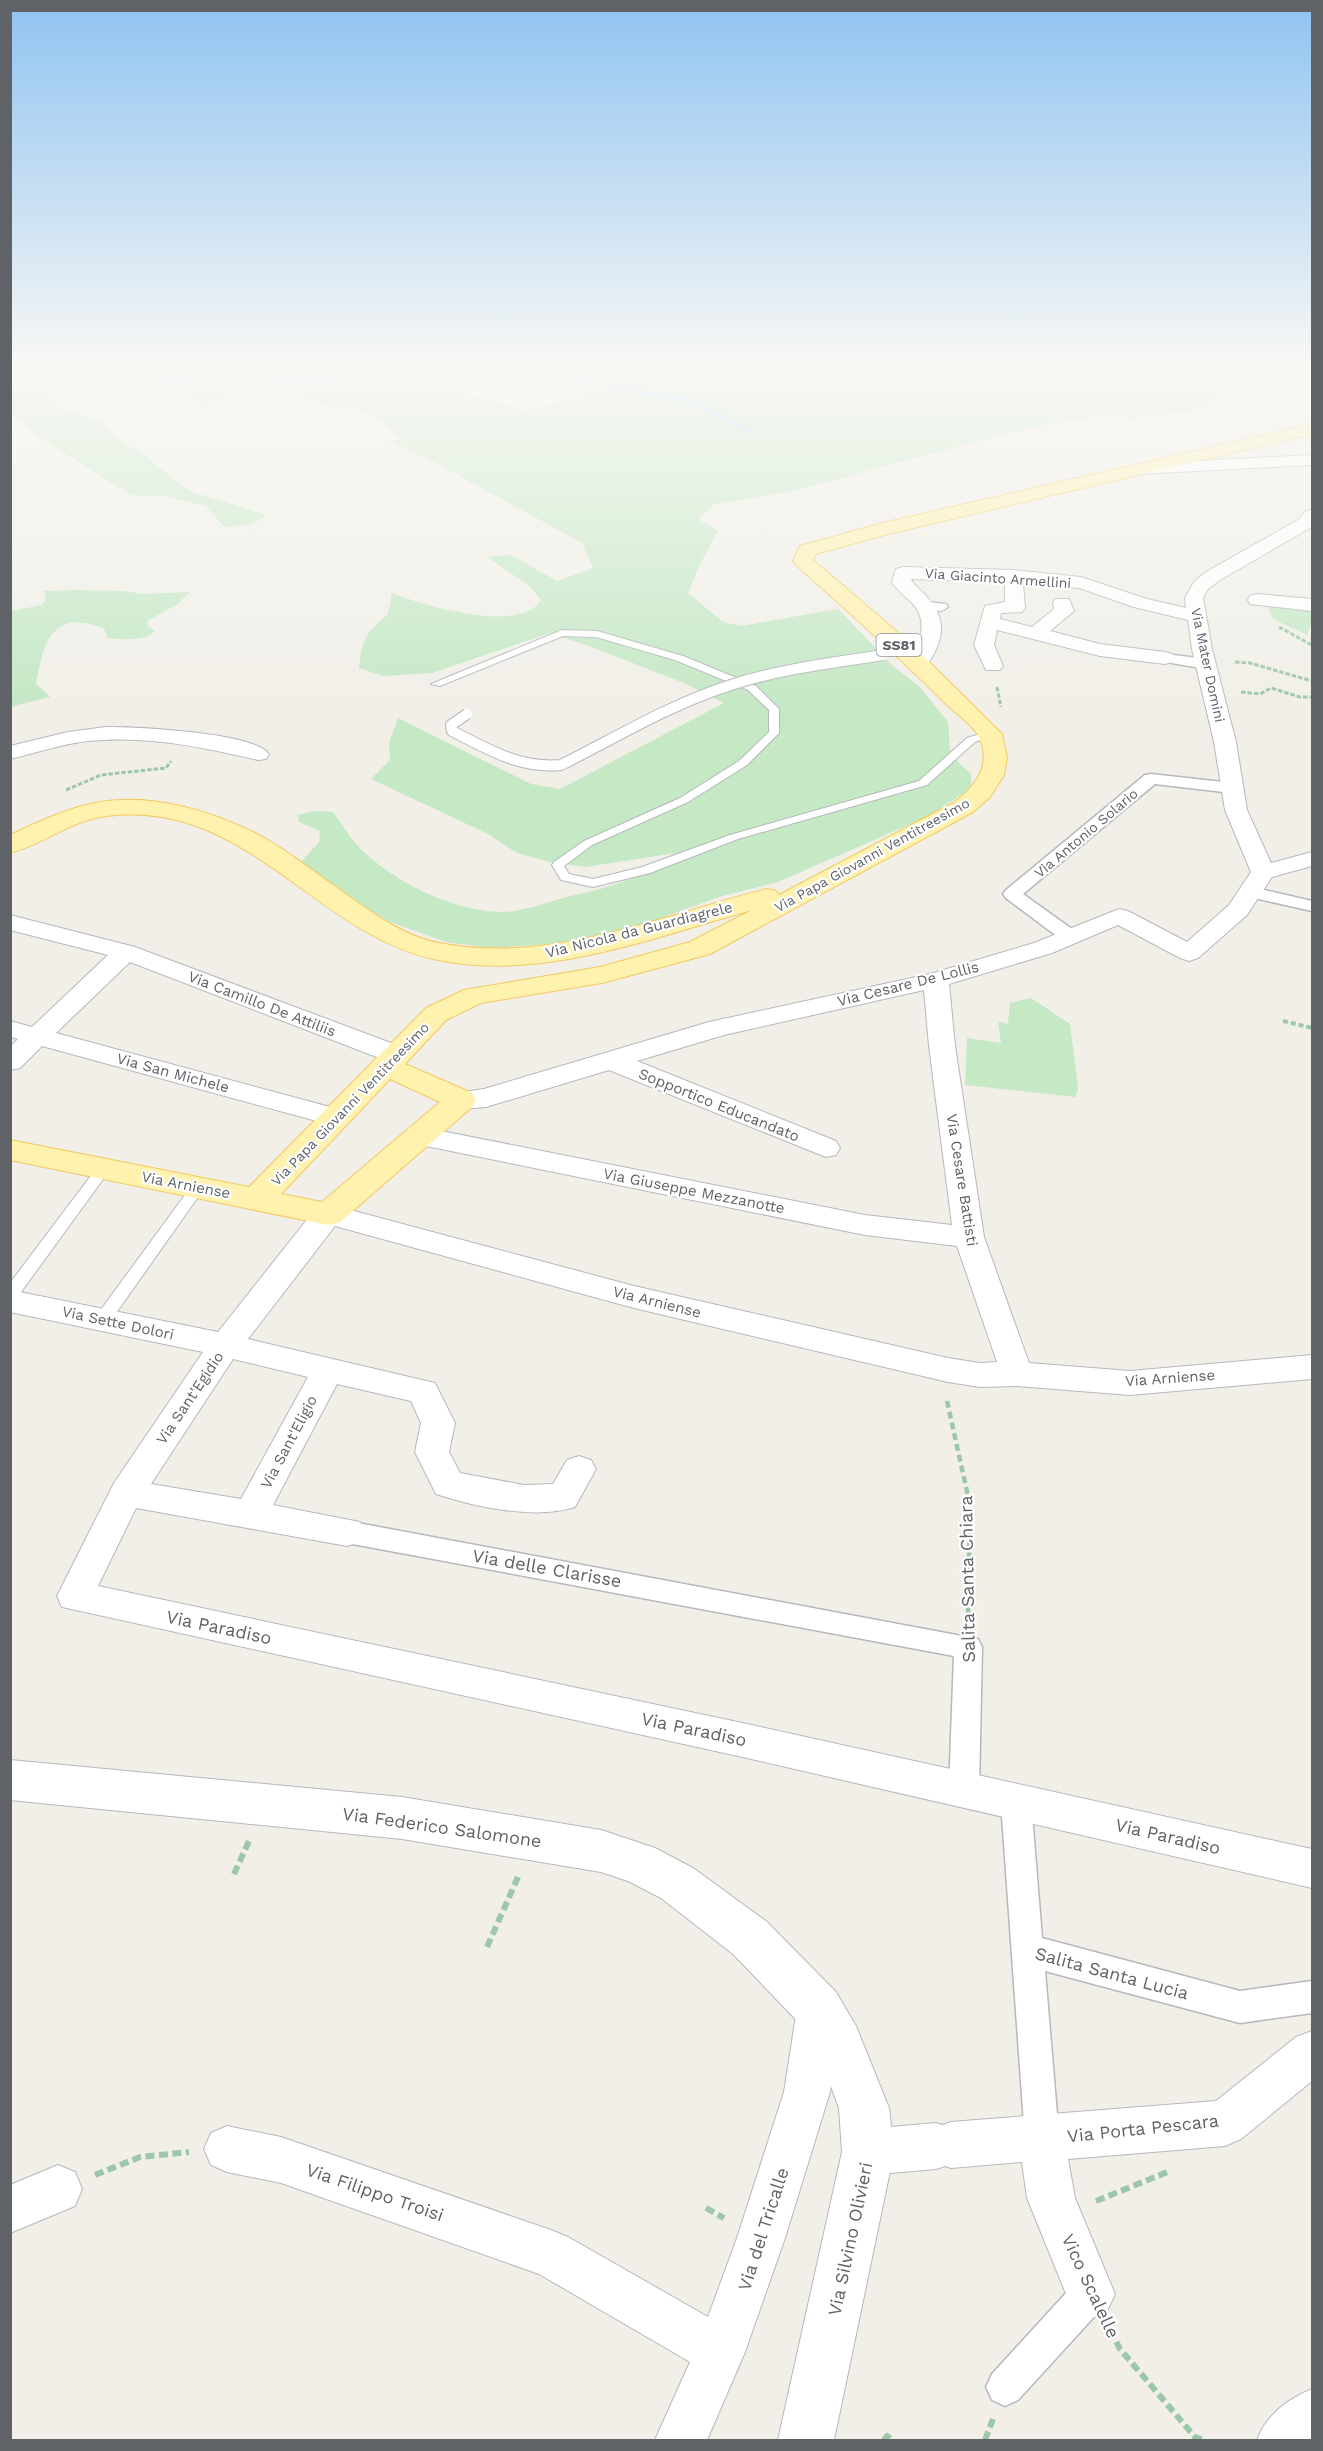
<svg xmlns="http://www.w3.org/2000/svg" width="1323" height="2451" font-family="'Work Sans',sans-serif">
<style>
.green{fill:#c5e8c5}
.lines{fill:none;stroke-linecap:round;stroke-linejoin:round}
.stream{stroke:#aadaff;stroke-width:6}
.service-casing{stroke:#b5b8bc;stroke-width:2}
.pedestrian-casing{stroke:#b5b8bc;stroke-width:3}
.minor-casing{stroke:#b5b8bc;stroke-width:2}
.tertiary-casing{stroke:#b5b8bc;stroke-width:2}
.secondary-casing{stroke:#b6babf;stroke-width:2}
.primary-casing{stroke:#f2c960;stroke-width:2}
.path-far4{stroke:#9cc7a9;stroke-width:2;stroke-dasharray:3 1.5;stroke-linecap:butt}
.path-far3{stroke:#9cc7a9;stroke-width:3;stroke-dasharray:4.5 2;stroke-linecap:butt}
.path-far2{stroke:#9cc7a9;stroke-width:4;stroke-dasharray:5 3;stroke-linecap:butt}
.path-far1{stroke:#9cc7a9;stroke-width:4.5;stroke-dasharray:7 4;stroke-linecap:butt}
.path{stroke:#9cc7a9;stroke-width:6;stroke-dasharray:9 4.5;stroke-linecap:butt}
.service{fill:#fff;fill-rule:evenodd}
.pedestrian{fill:#fff;fill-rule:evenodd}
.minor{fill:#fff;fill-rule:evenodd}
.tertiary{fill:#fff;fill-rule:evenodd}
.secondary{fill:#fff;fill-rule:evenodd}
.primary{fill:#fff2af;fill-rule:evenodd}
.service-bridge-casing{stroke:#b5b8bc;stroke-width:12;stroke-linecap:butt}
.service-bridge{stroke:#fff;stroke-width:10}
.labels{text-anchor:middle;dominant-baseline:central;stroke-width:4.5;stroke-linejoin:round;paint-order:stroke}
.far-street-label{font-size:14px;fill:#5f6368;stroke:#fff}
.shield{fill:#fff;stroke:#8f9295;stroke-width:1.5}
.shield-label{font-size:14px;font-weight:bold;fill:#5f6368}
.street-label{font-size:15px;fill:#5f6368;stroke:#fff}
.near-street-label{font-size:18px;fill:#5f6368;stroke:#fff}
</style>
<rect width="100%" height="100%" fill="#f1efe8"/>
<!-- green -->
<g class="green">
<path d="M532,365H1230L1224,393L1218,400L1194,410L1130,419L1110,415L1070,420L1021,430L793,491L713,505L698,519L718,531L699,566L688,593L723,622L741,626L838,609L893,666L919,686L948,722L950,749L959,763L971,774V788L929,816L778,882L722,896L628,930L564,943L491,948L446,942L388,921L348,899L301,862L319,842L320,831L299,822L298,815L314,811L333,812C343,826 352,841 364,852C399,885 456,912 504,912C526,911 550,901 571,896C609,888 646,877 676,853L585,867L550,862L517,853L488,834L371,779L390,760L389,743L398,718L531,784L560,789L724,703L684,683L589,646L550,633L432,673L383,676L359,668L361,650L369,632L388,614L392,593C422,605 521,635 541,600L528,585L487,557L511,555L557,581L593,568L582,543L434,462L390,442L401,439L376,417L352,407L314,403L304,398L256,392L232,394L207,406L175,390L168,393C146,378 57,364 48,397L59,408L98,420L118,439L146,456L187,490L266,515L253,524L224,527L206,506L163,496L131,495L39,437L11,413L10,375C64,373 119,372 173,380L166,383L238,385L370,381L481,396L527,411L603,388L550,379L517,383L508,376L516,368Z"/>
<path d="M77,590L125,591L142,594L190,592L176,605L147,621L148,626L155,631C145,642 122,639 107,638L104,628C96,626 85,622 76,622C44,624 41,660 36,684L50,697L11,707V611L42,605L46,599L44,591Z"/>
<polygon points="1267,603 1312,609 1312,620 1307,635 1273,619"/>
<polygon points="1031,998 1070,1024 1078,1087 1076,1097 965,1085 967,1038 1001,1043 998,1021 1008,1024 1010,1003"/>
</g>
<g class="lines">
<!-- stream -->
<g class="stream">
<polyline points="543,373 681,399 697,404 749,430"/>
<polyline points="10,375 37,373 62,376 127,376 173,382 241,384 366,378 469,368 532,371 587,365"/>
</g>
<!-- service casing -->
<g class="service-casing">
<g id="service">
<polygon points="562,630 597,631 683,656 756,686 779,709 779,733 747,765 688,802 592,845 564,866 569,874 593,879 642,867 730,835 919,781 967,738 990,731 995,734 975,742 927,785 738,839 650,873 593,887 561,880 552,865 554,862 584,841 680,798 739,761 769,732 769,710 748,690 675,660 596,637 563,636 440,686 431,684"/>
<polygon points="104,1163 109,1165 111,1168 109,1171 16,1299 10,1300 10,1283 99,1165"/>
<polygon points="198,1182 203,1184 205,1187 203,1190 109,1323 97,1323 95,1319 97,1315 193,1184"/>
</g>
</g>
<!-- pedestrian casing -->
<g class="pedestrian-casing">
<g id="pedestrian">
<polygon points="927,602 946,604 948,607 941,611 922,609 920,606 922,603"/>
<polygon points="1165,654 1206,659 1214,664 1206,669 1160,661 1158,658"/>
<polygon points="1151,774 1232,783 1240,788 1232,793 1155,784 1023,894 1076,932 1078,936 1076,940 1062,940 1006,898 1003,894 1006,890 1145,775"/>
<polygon points="1251,887 1312,901 1312,911 1245,896 1242,892 1245,888"/>
<polygon points="347,1521 978,1639 982,1647 979,1790 975,1800 964,1804 953,1800 949,1790 954,1656 347,1543 338,1540 334,1532 338,1524"/>
<polygon points="1016,1788 1027,1792 1031,1802 1042,1938 1240,1991 1312,1981 1312,2013 1240,2023 1045,1971 1059,2138 1054,2150 1042,2155 1030,2150 1025,2138 1001,1802 1005,1792"/>
<polygon points="1090,2276 1103,2281 1108,2294 1103,2307 1018,2400 1005,2406 992,2400 986,2387 992,2374 1077,2281"/>
</g>
</g>
<!-- minor casing -->
<g class="minor-casing">
<g id="minor">
<path d="M1312,510V525L1310,528L1220,580L1208,589L1203,598L1212,649L1236,742L1247,810L1271,863L1312,852V866L1272,877L1247,915L1198,958L1189,961L1180,958L1118,925L1052,953L949,984L955,1046L984,1237L1029,1363L1130,1371L1312,1355V1379L1130,1395L1017,1386L980,1387L948,1382L634,1308L335,1226L248,1339L435,1383L455,1423L449,1452L460,1473L524,1485L553,1484L567,1460L579,1456L591,1460L596,1469L575,1507C534,1520 476,1507 436,1494L415,1452L421,1423L411,1401L337,1384L273,1505L360,1522L365,1532L360,1542L347,1546L136,1508L98,1586L747,1724L1312,1849V1888L747,1758L62,1607L57,1596L114,1483L203,1352L10,1312V1290L218,1332L317,1207L328,1204L634,1286L948,1358L980,1363L997,1362L957,1246L865,1235L421,1145L411,1142L407,1136L411,1130L421,1127L865,1215L952,1225L929,1046L924,990L724,1035L637,1061L836,1141L840,1148L836,1155L826,1157L609,1070L486,1107L461,1109L451,1106L447,1100L451,1094L484,1089L709,1022L930,974L1034,943L1119,909L1128,911L1187,942L1229,905L1251,872L1225,810L1214,742L1192,649L1188,620L1134,607L1079,588L1023,583L1025,608L1022,612L1001,613L1000,619L1032,627L1054,609L1053,603L1055,599H1069L1074,611L1050,631L1100,644L1165,652L1172,654L1175,658L1172,662L1165,664L1100,656L997,630L994,645L1003,666L1000,670H986L974,645L985,606L1005,602V582L911,579C913,585 921,590 926,596C949,620 943,643 925,668H911L908,664C919,643 930,622 912,603C905,596 897,590 892,582L896,569L903,567L1014,570L1081,577L1147,599L1186,608L1185,598L1194,582L1206,572L1298,520L1306,511ZM233,1359L308,1377L241,1499L151,1484Z"/>
<polygon points="1257,594 1312,599 1312,611 1250,604 1248,600 1250,596"/>
<path d="M106,727C134,727 254,732 269,754L266,759L258,760C202,747 146,735 88,741C61,744 36,753 10,759V746L68,732Z"/>
<polygon points="10,915 135,947 407,1049 410,1055 407,1061 397,1063 387,1061 130,962 56,1033 345,1111 349,1117 345,1123 335,1126 42,1046 20,1068 10,1070 10,1047 18,1039 10,1037 10,1021 32,1027 108,955 10,930"/>
<polygon points="819,1987 835,1993 841,2009 830,2092 785,2238 745,2352 707,2440 655,2440 690,2362 539,2274 281,2183 227,2172 211,2165 204,2149 211,2133 227,2126 281,2137 551,2230 568,2237 708,2317 737,2238 784,2092 797,2009 803,1993"/>
<polygon points="1312,2031 1312,2081 1241,2139 1225,2146 1068,2159 1075,2198 1115,2294 1107,2311 1090,2319 1073,2311 1027,2198 1022,2162 951,2168 945,2166 936,2169 868,2175 852,2168 845,2152 852,2136 868,2129 936,2123 942,2125 951,2122 1216,2101 1296,2037"/>
<polygon points="58,2165 75,2172 82,2189 75,2206 10,2233 10,2185"/>
<path d="M1312,2389V2440H1257C1266,2415 1288,2399 1312,2389Z"/>
</g>
</g>
<!-- tertiary casing -->
<g class="tertiary-casing">
<polygon id="tertiary" points="10,1760 402,1797 601,1830 655,1848 693,1868 767,1922 836,1992 856,2026 889,2108 894,2152 834,2440 778,2440 842,2152 839,2108 820,2057 802,2026 733,1954 661,1898 628,1881 601,1872 402,1839 10,1800"/>
</g>
<!-- secondary casing -->
<g class="secondary-casing">
<polygon id="secondary" points="1312,455 1312,465 1139,474 1133,473 1130,469 1133,465 1139,464"/>
</g>
<!-- primary casing -->
<g class="primary-casing">
<path id="primary" d="M1312,424V434L888,534L816,554L813,560L909,642L1002,734L1007,757L1004,775L990,797L973,812L710,954L602,983L481,1003L446,1020L405,1064L472,1093L476,1100L472,1107L340,1222L328,1225L10,1160V1140L249,1187L426,1008L464,990L600,967L690,942L752,910C651,938 539,983 433,959C313,931 245,799 107,816C72,820 44,844 10,853V835C38,822 65,809 95,803C148,792 210,810 257,834C285,849 310,869 336,887C367,909 401,936 439,943C551,965 661,915 767,889L776,891L779,895L955,802C976,785 991,767 980,739C975,726 955,713 945,703C897,655 847,610 796,565L793,561L800,546L883,523ZM390,1079L440,1102L322,1202L281,1194Z"/>
</g>
<!-- path-far4 -->
<polyline class="path-far4" points="443,365 452,367"/>
<!-- path-far3 -->
<g class="path-far3">
<polyline points="1279,627 1312,645"/>
<polyline points="1235,662 1250,663 1312,681"/>
<polyline points="997,687 1001,707"/>
<polyline points="1241,692 1260,694 1271,688 1300,697 1312,697"/>
<polyline points="66,790 101,775 166,768 171,761"/>
</g>
<!-- path-far2 -->
<polyline class="path-far2" points="1283,1021 1312,1028"/>
<!-- path-far1 -->
<polyline class="path-far1" points="947,1401 970,1505 968,1619"/>
<!-- path -->
<g class="path">
<polyline points="234,1874 249,1841"/>
<polyline points="487,1947 518,1877"/>
<polyline points="95,2175 140,2157 189,2152"/>
<polyline points="1096,2201 1170,2171"/>
<polyline points="706,2208 724,2218"/>
<polyline points="1110,2330 1120,2349 1195,2437 1203,2440"/>
<polyline points="884,2440 887,2436 892,2440"/>
<polyline points="985,2440 993,2419"/>
</g>
<!-- service -->
<use href="#service" class="service"/>
<!-- pedestrian -->
<use href="#pedestrian" class="pedestrian"/>
<!-- minor -->
<use href="#minor" class="minor"/>
<!-- tertiary -->
<use href="#tertiary" class="tertiary"/>
<!-- secondary -->
<use href="#secondary" class="secondary"/>
<!-- primary -->
<use href="#primary" class="primary"/>
<!-- service-bridge casing -->
<g class="service-bridge-casing">
<path id="service-bridge" d="M467,714L451,725L452,731C488,749 519,769 561,765C617,737 671,704 731,685C780,669 832,663 883,655"/>
</g>
<!-- service-bridge -->
<use href="#service-bridge" class="service-bridge"/>
</g>
<!-- sky -->
<linearGradient id="sky" x2="0" y2="1"><stop stop-color="#8fc3f1"/><stop offset="0.52" stop-color="#f9f8f5"/><stop offset="1" stop-color="#f9f8f5" stop-opacity="0"/></linearGradient>
<rect width="1323" height="708" fill="url(#sky)"/>
<g class="labels">
<!-- far-street labels -->
<g class="far-street-label">
<text transform="translate(998 578) rotate(4)">Via Giacinto Armellini</text>
<text transform="translate(1208 665) rotate(78)">Via Mater Domini</text>
<text transform="translate(1086 833) rotate(-40)">Via Antonio Solario</text>
<text transform="translate(872 855) rotate(-29)">Via Papa Giovanni Ventitreesimo</text>
<text transform="translate(350 1104) rotate(-46)">Via Papa Giovanni Ventitreesimo</text>
</g>
<!-- shield labels -->
<rect class="shield" x="876.5" y="634" width="45" height="22" rx="4.5"/>
<g class="shield-label">
<text x="899" y="645">SS81</text>
</g>
<!-- street labels -->
<g class="street-label">
<text transform="translate(639 930) rotate(-14)">Via Nicola da Guardiagrele</text>
<text transform="translate(908 984) rotate(-14)">Via Cesare De Lollis</text>
<text transform="translate(262 1004) rotate(21)">Via Camillo De Attiliis</text>
<text transform="translate(173 1073) rotate(15)">Via San Michele</text>
<text transform="translate(719 1105) rotate(22)">Sopportico Educandato</text>
<text transform="translate(962 1180) rotate(81)">Via Cesare Battisti</text>
<text transform="translate(186 1185) rotate(11)">Via Arniense</text>
<text transform="translate(694 1191) rotate(11)">Via Giuseppe Mezzanotte</text>
<text transform="translate(657 1302) rotate(14)">Via Arniense</text>
<text transform="translate(118 1323) rotate(12)">Via Sette Dolori</text>
<text transform="translate(1170 1378) rotate(-4)">Via Arniense</text>
<text transform="translate(190 1398) rotate(-56)">Via Sant'Egidio</text>
<text transform="translate(289 1442) rotate(-62)">Via Sant'Eligio</text>
</g>
<!-- near-street labels -->
<g class="near-street-label">
<text transform="translate(547 1568) rotate(10)">Via delle Clarisse</text>
<text transform="translate(967 1579) rotate(-91)">Salita Santa Chiara</text>
<text transform="translate(219 1627) rotate(12)">Via Paradiso</text>
<text transform="translate(694 1729) rotate(12)">Via Paradiso</text>
<text transform="translate(442 1827) rotate(8)">Via Federico Salomone</text>
<text transform="translate(1168 1836) rotate(13)">Via Paradiso</text>
<text transform="translate(1112 1973) rotate(15)">Salita Santa Lucia</text>
<text transform="translate(1143 2128) rotate(-6)">Via Porta Pescara</text>
<text transform="translate(375 2192) rotate(19)">Via Filippo Troisi</text>
<text transform="translate(763 2229) rotate(-72)">Via del Tricalle</text>
<text transform="translate(850 2239) rotate(-78)">Via Silvino Olivieri</text>
<text transform="translate(1091 2286) rotate(65)">Vico Scalelle</text>
</g>
</g>
<!-- border -->
<rect width="1323" height="2451" fill="none" stroke="#5f6368" stroke-width="24"/>
</svg>
